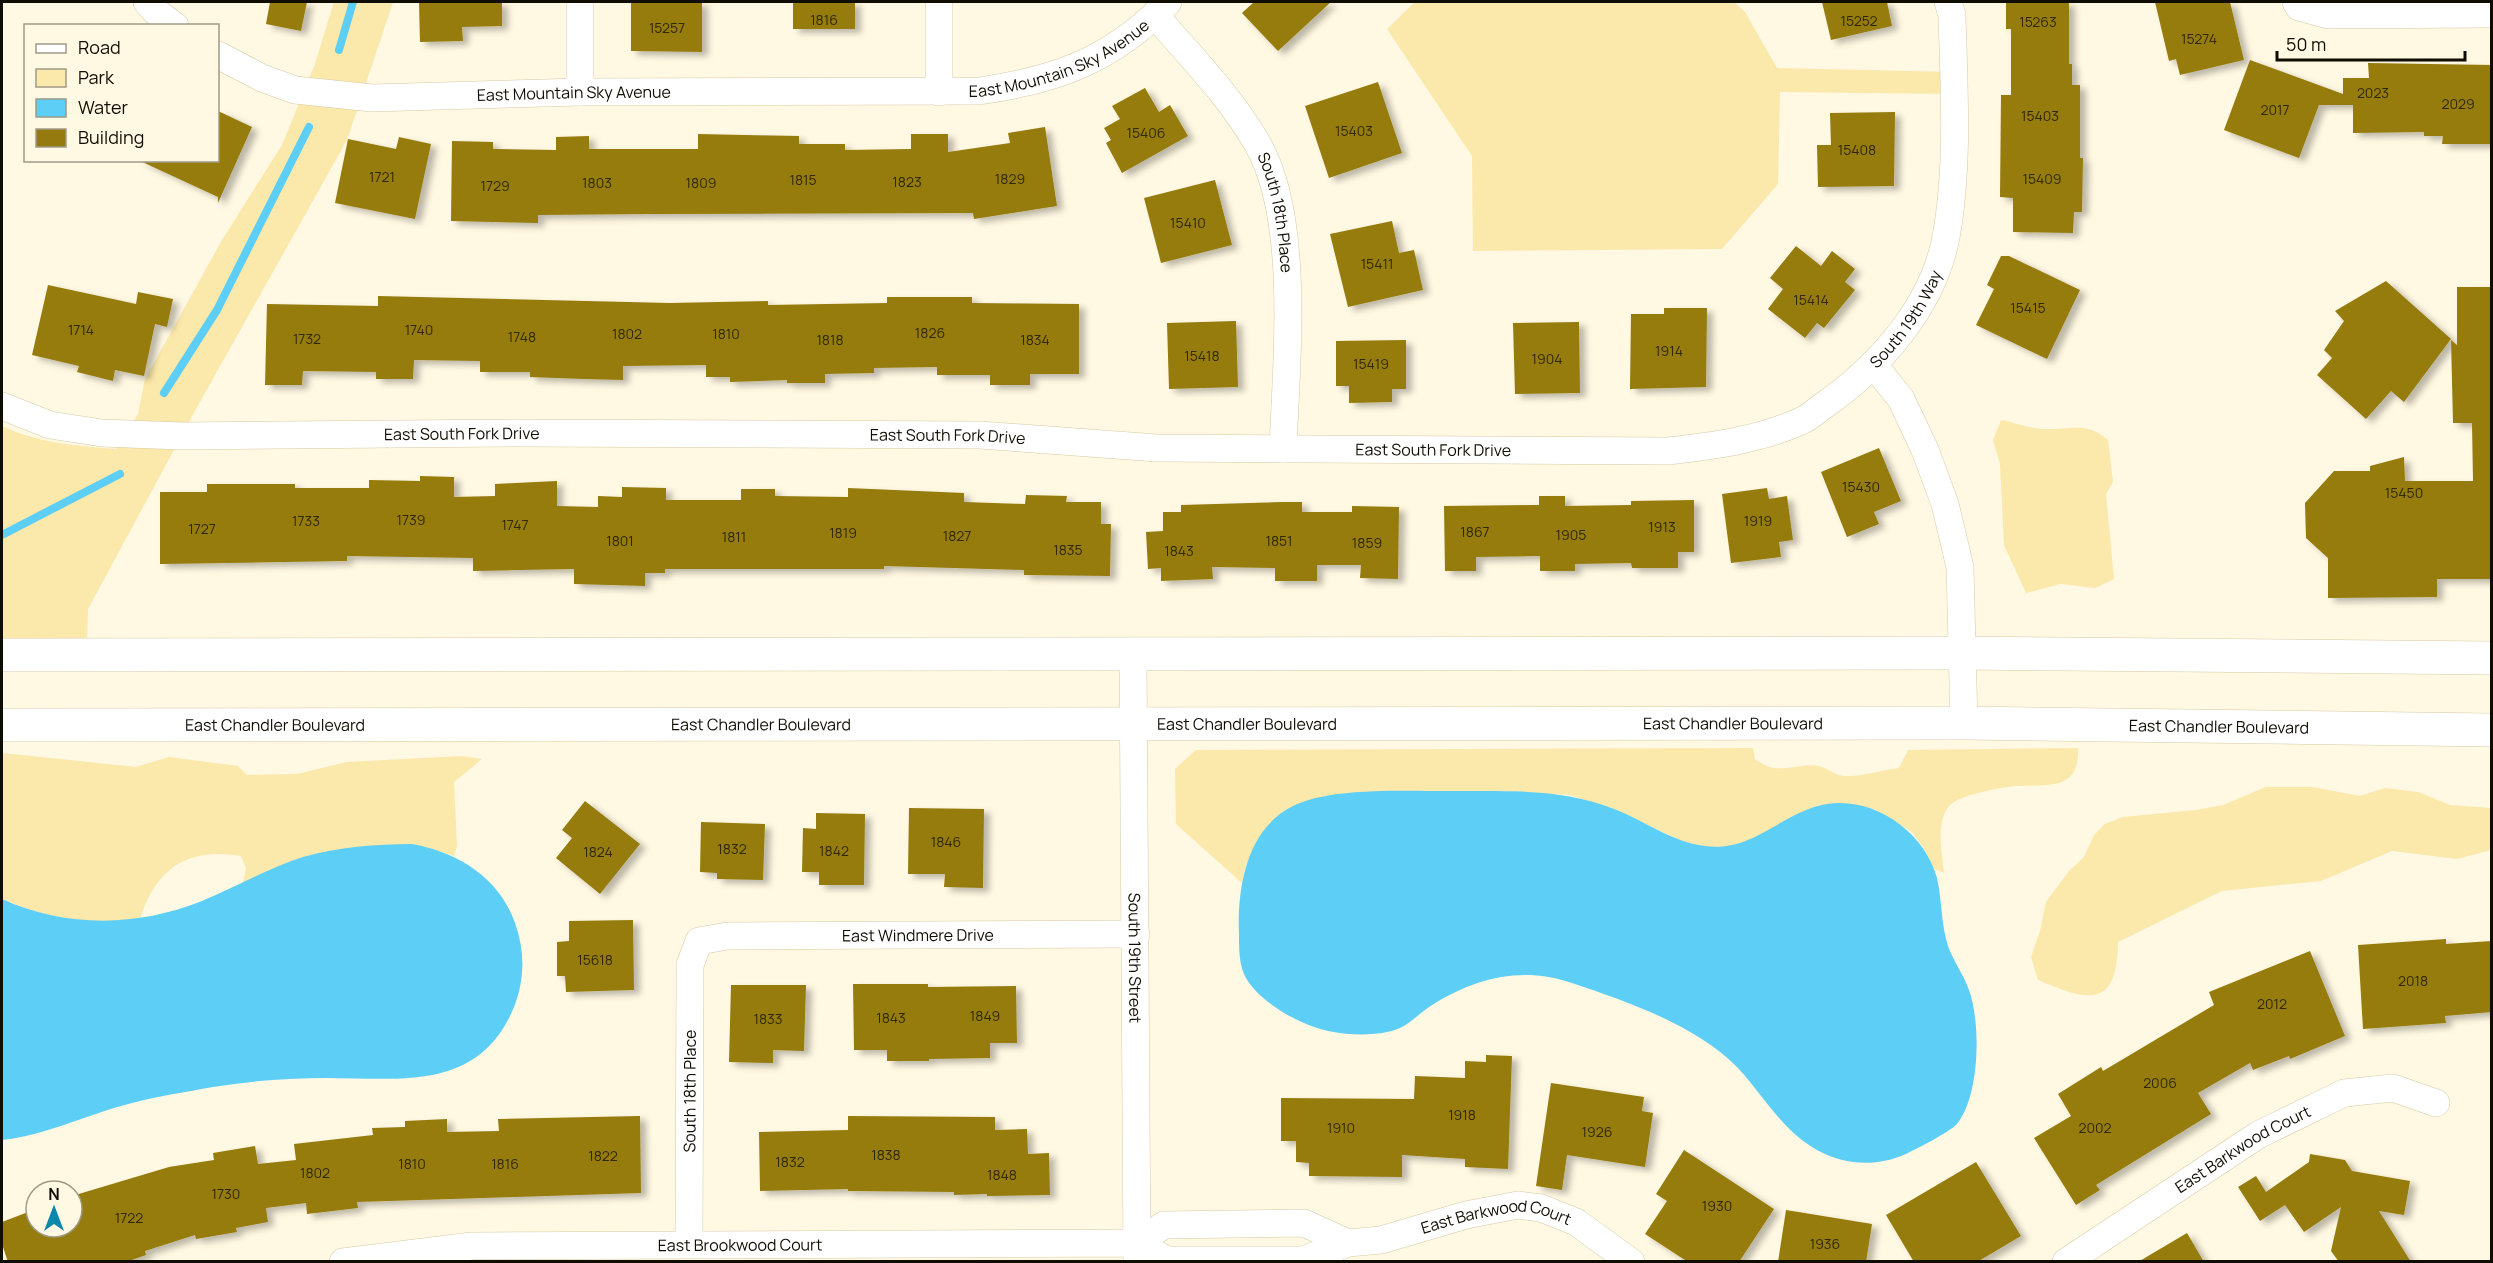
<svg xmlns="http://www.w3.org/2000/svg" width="2493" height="1263" font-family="Manrope,sans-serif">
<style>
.green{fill:#fbe8ab}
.water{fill:#5dcef6}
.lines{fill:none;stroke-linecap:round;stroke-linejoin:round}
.stream{stroke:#5dcef6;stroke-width:8}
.building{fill:#957b0f;filter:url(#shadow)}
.minor-casing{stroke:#d5caa6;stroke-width:28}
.major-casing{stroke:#d5caa6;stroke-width:34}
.minor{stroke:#fff;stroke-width:27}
.major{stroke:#fff;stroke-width:33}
.labels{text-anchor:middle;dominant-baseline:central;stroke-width:5;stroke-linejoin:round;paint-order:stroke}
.number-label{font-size:14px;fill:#302805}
.street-label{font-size:16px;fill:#0f0c02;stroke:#fff8e2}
</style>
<defs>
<filter id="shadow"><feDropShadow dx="6" dy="4" stdDeviation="3" flood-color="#0004"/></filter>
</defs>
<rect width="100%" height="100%" fill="#fff8e2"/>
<!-- green -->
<g class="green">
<path d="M334,2H393L347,140L196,409L88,609L87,641H2V426C37,443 77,446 116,449L138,414L145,379L222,240L282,145L315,64Z"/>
<polygon points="1415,2 1734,2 1745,12 1777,68 1954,72 1953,94 1780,92 1778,184 1722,249 1473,251 1472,156 1387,29"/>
<path d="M2001,420C2016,423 2033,430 2048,429C2072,429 2088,422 2108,440L2113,482L2106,494L2114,579L2095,588L2060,584L2026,593L2004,545L2000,464L1993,440Z"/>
<path d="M1753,748L1755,759C1778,777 1792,763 1818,766C1827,767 1835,776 1844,776C1864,777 1880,770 1899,768L1908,750L2078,748C2080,792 2047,784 2016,786C2001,787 1960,795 1950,805C1935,820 1942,854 1944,873L1934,869L1925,850L1912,832L1874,809L1818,805L1757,838L1732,847H1710L1684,842L1613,809L1570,795L1506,791L1400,792L1324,796L1246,864L1242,883L1176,824L1175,769L1196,750Z"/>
<path d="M2,753L136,767L169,757L238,766L247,775L297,774L347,762L462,756L482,759L454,782L457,846L454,856C434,848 416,848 395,848C331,848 300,855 243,883L246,868L241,856C189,847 156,867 140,919C94,926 44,918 2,899Z"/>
<path d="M2266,787H2312L2360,796L2385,788L2418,792L2450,805L2491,808V850L2457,859L2392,851L2321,881L2222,891L2118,942C2117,1010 2088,1001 2038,980L2031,957L2040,931L2046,902L2069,871L2084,857L2094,835L2105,824L2123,817L2196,810L2223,805Z"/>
</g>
<!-- water -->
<g class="water">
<path d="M1469,791C1519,791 1567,790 1614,809C1645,821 1672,842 1705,846C1749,852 1775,820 1814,807C1865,790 1924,828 1937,878C1942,900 1941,924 1948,946C1953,961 1964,975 1969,990C1981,1023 1980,1096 1957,1124C1948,1133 1918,1148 1906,1154C1875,1168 1840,1165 1812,1147C1781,1128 1762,1094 1738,1068C1696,1025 1628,1002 1572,983C1523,966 1476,977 1432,1005C1421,1012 1412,1022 1400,1028C1374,1039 1329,1035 1304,1023C1283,1014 1253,995 1244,974C1239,963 1239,946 1239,935C1237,889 1246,829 1293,806C1334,785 1422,792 1469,791Z"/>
<path d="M412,844C457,852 499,877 515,923C525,951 525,979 514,1007C479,1092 401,1078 326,1078C288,1078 250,1081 213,1087C186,1092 158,1096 132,1103C88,1114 47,1135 2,1140V899C66,928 137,927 202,901C236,887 268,868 303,857C339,847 375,844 412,844Z"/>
</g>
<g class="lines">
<!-- stream -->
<g class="stream">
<polyline points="339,50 353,2"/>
<polyline points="164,393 217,310 309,127"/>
<polyline points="2,535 120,474"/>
</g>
</g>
<!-- building -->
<g class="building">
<polygon points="270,2 307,2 301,31 266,24"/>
<polygon points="419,2 502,2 502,26 462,27 463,41 420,42"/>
<polygon points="631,2 702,2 702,52 631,51"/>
<rect x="793" y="2" width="62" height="27"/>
<polygon points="1254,2 1331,2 1278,51 1242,13"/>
<polygon points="1822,2 1887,2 1892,26 1831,40"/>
<polygon points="2006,2 2069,2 2069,64 2072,64 2072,85 2080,85 2080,158 2083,158 2082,212 2074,212 2073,233 2013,232 2013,198 2000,197 2001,95 2011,95 2011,29 2006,29"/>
<polygon points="2155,2 2230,2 2244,60 2180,75 2176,59 2169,61"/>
<polygon points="2250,60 2343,94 2343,78 2369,78 2368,63 2492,65 2492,144 2442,144 2443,136 2424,136 2424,132 2353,133 2353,105 2319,105 2299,158 2224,130"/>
<polygon points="1378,82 1402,153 1329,178 1305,106"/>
<polygon points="1145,88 1159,112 1170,105 1188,136 1122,173 1106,143 1111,140 1104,128 1120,119 1112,106"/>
<polygon points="218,111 252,127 218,203 218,197 138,160 218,160"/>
<polygon points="1895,112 1894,186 1818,187 1817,145 1831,145 1830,113"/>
<polygon points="1045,127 1057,206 974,219 973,213 652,214 538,215 538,223 451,221 452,141 493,142 493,149 556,150 556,137 589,136 589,149 698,149 698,134 799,136 799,144 845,144 845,150 911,149 911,134 948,134 948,152 1010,143 1008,133"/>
<polygon points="399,137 431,144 415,219 335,203 348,139 396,149"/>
<polygon points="1215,180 1232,245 1161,263 1144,198"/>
<polygon points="1392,221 1399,253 1414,250 1423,290 1348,307 1330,234"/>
<polygon points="1796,246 1821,266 1832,251 1855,269 1845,282 1855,290 1824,328 1817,323 1805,338 1768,309 1783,289 1770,278"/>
<polygon points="2001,256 2009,256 2080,290 2047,359 1976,325 1994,289 1987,285"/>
<polygon points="2386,281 2451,339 2404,402 2391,391 2366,419 2317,375 2332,358 2324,350 2344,321 2335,311"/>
<polygon points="48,285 136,304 138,292 173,299 167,327 155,324 144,376 115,370 113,381 77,372 79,366 32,355"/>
<polygon points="2457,287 2492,287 2492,579 2437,579 2437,597 2328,598 2328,558 2306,538 2305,503 2334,471 2370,471 2370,466 2404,457 2405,481 2473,481 2472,423 2453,423 2451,340 2457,345"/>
<polygon points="378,296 670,303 768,301 768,305 887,303 887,297 972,297 972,303 1079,304 1079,374 1030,374 1030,385 990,385 990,375 937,375 937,367 874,368 874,373 825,374 825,383 787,383 787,380 730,382 730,377 706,377 706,365 623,366 623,380 584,379 530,377 530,372 480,372 480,361 414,360 413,379 376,379 376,372 303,371 302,385 265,385 267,304 378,306"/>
<polygon points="1664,308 1707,308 1706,387 1630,389 1631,314 1664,314"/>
<polygon points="1236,321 1238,387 1169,389 1167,323"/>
<polygon points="1579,322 1580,393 1515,394 1513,323"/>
<polygon points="1406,340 1406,389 1392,389 1392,402 1349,403 1349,386 1336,386 1336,341"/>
<polygon points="1879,448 1901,501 1874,512 1879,524 1847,537 1821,472"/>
<polygon points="420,476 454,477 454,497 495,496 495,484 557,481 557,506 598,507 598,496 622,497 622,487 666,488 666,500 741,500 741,489 775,489 775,496 848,497 848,488 964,493 964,502 1025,504 1026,495 1067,496 1066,502 1101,502 1101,524 1111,524 1110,576 1024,575 1024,570 884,566 884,569 665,569 665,573 645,573 645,586 574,584 574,569 473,571 473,558 347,556 347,561 160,564 160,492 207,492 207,484 295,484 295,488 369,488 369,480 420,481"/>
<polygon points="1767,488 1769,499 1787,496 1793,540 1779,542 1781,557 1731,563 1722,494"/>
<polygon points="1539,496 1565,496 1565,506 1631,505 1631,501 1694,500 1694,552 1678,552 1678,568 1632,568 1631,563 1575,564 1575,571 1540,571 1540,556 1476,557 1476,571 1445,571 1444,506 1539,505"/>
<polygon points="1283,502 1302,502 1302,512 1352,512 1352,506 1399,507 1398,579 1360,578 1361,565 1317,565 1317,581 1275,581 1275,568 1212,567 1213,579 1161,581 1161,568 1148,569 1146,532 1163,531 1163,512 1181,512 1181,505"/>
<polygon points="585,801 640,844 600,894 556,858 572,838 562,830"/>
<polygon points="909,808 984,809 983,888 944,887 945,874 908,874"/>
<polygon points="816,813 865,814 864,885 819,885 819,872 802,872 803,828 816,829"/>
<polygon points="701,822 765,824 763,880 717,879 717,873 700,872"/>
<polygon points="633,920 634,990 566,992 565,976 557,976 557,942 569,941 569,921"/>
<polygon points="2446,939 2446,944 2492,941 2492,1012 2445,1016 2446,1023 2363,1029 2358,945"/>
<polygon points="2310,951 2345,1036 2290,1059 2289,1056 2253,1070 2250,1063 2198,1093 2211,1114 2096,1185 2100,1190 2076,1205 2034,1138 2071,1116 2058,1094 2101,1067 2103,1071 2214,1005 2209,992"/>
<polygon points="853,984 928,984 928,987 1016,986 1017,1043 990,1043 990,1058 929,1059 929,1061 887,1061 887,1050 854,1050"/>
<polygon points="731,985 806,985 804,1051 773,1050 773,1063 729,1062"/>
<polygon points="1486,1055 1512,1056 1508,1169 1465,1167 1465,1159 1402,1155 1402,1177 1309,1176 1309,1163 1296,1162 1296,1141 1281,1141 1281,1098 1414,1099 1415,1076 1465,1078 1465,1061 1486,1062"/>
<polygon points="1551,1083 1644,1097 1642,1111 1653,1113 1645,1167 1567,1155 1562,1190 1536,1186"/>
<polygon points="640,1116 641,1193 357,1202 358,1208 307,1214 306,1203 266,1208 268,1222 236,1228 237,1232 196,1239 195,1235 145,1251 146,1255 126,1262 8,1262 2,1244 2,1222 36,1209 36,1227 72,1227 72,1196 169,1167 214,1160 213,1153 255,1146 258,1164 296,1160 294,1144 373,1135 372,1128 405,1127 405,1121 447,1119 447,1132 499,1131 498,1119"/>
<polygon points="848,1116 995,1117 995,1130 1027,1129 1028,1154 1049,1153 1050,1195 987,1196 987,1194 954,1195 954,1192 848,1191 848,1189 760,1191 759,1132 848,1130"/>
<polygon points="1684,1150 1774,1209 1739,1262 1688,1262 1645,1234 1667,1201 1656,1194"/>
<polygon points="2310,1154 2345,1160 2352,1171 2410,1181 2404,1215 2379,1211 2411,1262 2339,1262 2331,1251 2341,1207 2304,1232 2285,1205 2260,1221 2238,1187 2256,1176 2266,1192 2309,1162"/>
<polygon points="1976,1162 2021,1236 1977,1262 1914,1262 1886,1215"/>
<polygon points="1786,1210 1872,1224 1866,1262 1778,1262"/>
<polygon points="2187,1233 2204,1262 2138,1262"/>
</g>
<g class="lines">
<!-- minor casing -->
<g class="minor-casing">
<g id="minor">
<polyline points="147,2 155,11 175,26"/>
<polyline points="2296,2 2299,7 2328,15 2492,14"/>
<path id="s1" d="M1155,15C1190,56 1230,96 1257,143C1301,217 1286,364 1283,449"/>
<path id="s2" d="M218,55L262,78L295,90L372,98L580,92L979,91C1057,80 1112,60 1168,2"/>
<polyline points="580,92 580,2"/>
<polyline points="939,92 939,2"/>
<polyline points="1873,364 1901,399 1925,450 1945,504 1960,567 1964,723"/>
<path id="s3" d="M2,406L50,425L102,433L181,436L519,433L980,435L1157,448L1668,451C1713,446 1759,440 1801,421C1809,418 1816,411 1823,406C1879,367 1933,307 1946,237C1959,166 1954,88 1952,15L1948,2"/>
<path id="s4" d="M1133,655L1137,1260"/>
<polyline points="1137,1243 1164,1225 1304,1223 1348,1243"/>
<path id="s5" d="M689,1244L690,965L699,941L727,936L1136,934"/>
<path id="s6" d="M343,1262L472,1246L1137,1243L1167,1260H1303L1348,1243L1381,1240L1466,1215L1518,1205L1541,1208L1576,1222L1631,1262"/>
<path id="s7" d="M2066,1262L2258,1135L2344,1093L2393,1088L2436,1103"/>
</g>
</g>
<!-- major casing -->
<g class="major-casing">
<g id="major">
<polyline points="2,655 1963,653 2492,658"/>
<path id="s8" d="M2,725L1964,723L2492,730"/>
</g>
</g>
<!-- minor -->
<use href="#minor" class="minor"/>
<!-- major -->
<use href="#major" class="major"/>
</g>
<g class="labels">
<!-- number labels -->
<g class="number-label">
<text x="824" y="19">1816</text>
<text x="1859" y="20">15252</text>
<text x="2038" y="21">15263</text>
<text x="667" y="27">15257</text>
<text x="2199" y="38">15274</text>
<text x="2373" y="92">2023</text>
<text x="2458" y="103">2029</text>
<text x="2275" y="109">2017</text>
<text x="2040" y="115">15403</text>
<text x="1354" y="130">15403</text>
<text x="1146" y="132">15406</text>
<text x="1857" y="149">15408</text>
<text x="382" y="176">1721</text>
<text x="1010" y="178">1829</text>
<text x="2042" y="178">15409</text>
<text x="803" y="179">1815</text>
<text x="907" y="181">1823</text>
<text x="597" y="182">1803</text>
<text x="701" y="182">1809</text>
<text x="495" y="185">1729</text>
<text x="1188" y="222">15410</text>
<text x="1377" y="263">15411</text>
<text x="1811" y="299">15414</text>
<text x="2028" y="307">15415</text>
<text x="81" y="329">1714</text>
<text x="419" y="329">1740</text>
<text x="930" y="332">1826</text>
<text x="627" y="333">1802</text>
<text x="726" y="333">1810</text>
<text x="522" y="336">1748</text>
<text x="307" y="338">1732</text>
<text x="830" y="339">1818</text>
<text x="1035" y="339">1834</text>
<text x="1669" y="350">1914</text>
<text x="1202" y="355">15418</text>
<text x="1547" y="358">1904</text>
<text x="1371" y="363">15419</text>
<text x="1861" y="486">15430</text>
<text x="2404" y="492">15450</text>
<text x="411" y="519">1739</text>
<text x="306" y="520">1733</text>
<text x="1758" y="520">1919</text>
<text x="515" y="524">1747</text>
<text x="1662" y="526">1913</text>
<text x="202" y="528">1727</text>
<text x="1475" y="531">1867</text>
<text x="843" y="532">1819</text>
<text x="1571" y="534">1905</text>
<text x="957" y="535">1827</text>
<text x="734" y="536">1811</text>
<text x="620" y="540">1801</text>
<text x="1279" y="540">1851</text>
<text x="1367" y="542">1859</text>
<text x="1068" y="549">1835</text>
<text x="1179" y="550">1843</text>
<text x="946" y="841">1846</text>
<text x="732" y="848">1832</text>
<text x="834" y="850">1842</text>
<text x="598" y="851">1824</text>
<text x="595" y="959">15618</text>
<text x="2413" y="980">2018</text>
<text x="2272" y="1003">2012</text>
<text x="985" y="1015">1849</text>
<text x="891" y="1017">1843</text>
<text x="768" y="1018">1833</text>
<text x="2160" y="1082">2006</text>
<text x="1462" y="1114">1918</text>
<text x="1341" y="1127">1910</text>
<text x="2095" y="1127">2002</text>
<text x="1597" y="1131">1926</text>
<text x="886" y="1154">1838</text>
<text x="603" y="1155">1822</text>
<text x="790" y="1161">1832</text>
<text x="412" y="1163">1810</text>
<text x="505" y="1163">1816</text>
<text x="315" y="1172">1802</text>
<text x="1002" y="1174">1848</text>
<text x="226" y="1193">1730</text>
<text x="1717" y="1205">1930</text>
<text x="129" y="1217">1722</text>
<text x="1825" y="1243">1936</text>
</g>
<!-- street labels -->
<g class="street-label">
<text stroke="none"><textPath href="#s2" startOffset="856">East Mountain Sky Avenue</textPath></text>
<text stroke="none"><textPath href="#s2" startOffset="364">East Mountain Sky Avenue</textPath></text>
<text stroke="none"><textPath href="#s1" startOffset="237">South 18th Place</textPath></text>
<text stroke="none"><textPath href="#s3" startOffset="1956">South 19th Way</textPath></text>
<text stroke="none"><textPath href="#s3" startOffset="464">East South Fork Drive</textPath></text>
<text stroke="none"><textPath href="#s3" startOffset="950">East South Fork Drive</textPath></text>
<text stroke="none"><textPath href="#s3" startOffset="1436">East South Fork Drive</textPath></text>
<text stroke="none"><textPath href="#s8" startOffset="1731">East Chandler Boulevard</textPath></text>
<text stroke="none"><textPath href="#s8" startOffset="1245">East Chandler Boulevard</textPath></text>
<text stroke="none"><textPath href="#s8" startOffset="273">East Chandler Boulevard</textPath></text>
<text stroke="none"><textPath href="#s8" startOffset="759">East Chandler Boulevard</textPath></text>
<text stroke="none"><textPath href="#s8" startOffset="2217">East Chandler Boulevard</textPath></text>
<text stroke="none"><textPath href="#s5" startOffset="524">East Windmere Drive</textPath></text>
<text stroke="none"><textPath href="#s4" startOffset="303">South 19th Street</textPath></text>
<text stroke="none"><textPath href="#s5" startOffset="153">South 18th Place</textPath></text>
<text stroke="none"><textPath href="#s7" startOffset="210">East Barkwood Court</textPath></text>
<text stroke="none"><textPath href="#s6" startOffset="1166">East Barkwood Court</textPath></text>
<text stroke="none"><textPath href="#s6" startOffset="398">East Brookwood Court</textPath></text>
</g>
</g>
<!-- border -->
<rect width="2493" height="1263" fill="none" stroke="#0f0c02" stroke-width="6"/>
<!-- legend -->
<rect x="24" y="24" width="195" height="138" fill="#fff8e2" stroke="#9f9a88" stroke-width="1.5"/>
<rect x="36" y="44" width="30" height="9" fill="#ffffff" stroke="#9f9a88" stroke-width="1.5"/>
<text x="78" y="54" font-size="18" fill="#0f0c02">Road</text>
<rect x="36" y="69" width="30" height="18" fill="#fbe8ab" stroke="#9f9a88" stroke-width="1.5"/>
<text x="78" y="84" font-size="18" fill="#0f0c02">Park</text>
<rect x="36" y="99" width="30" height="18" fill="#5dcef6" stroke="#9f9a88" stroke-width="1.5"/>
<text x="78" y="114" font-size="18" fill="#0f0c02">Water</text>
<rect x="36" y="129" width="30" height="18" fill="#957b0f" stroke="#9f9a88" stroke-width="1.5"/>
<text x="78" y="144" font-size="18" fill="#0f0c02">Building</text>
<!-- north arrow -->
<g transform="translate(54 1209)"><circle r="28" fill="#fff8e2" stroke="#9f9a88" stroke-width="1.5"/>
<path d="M0-4.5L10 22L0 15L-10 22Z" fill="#0a87aa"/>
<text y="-9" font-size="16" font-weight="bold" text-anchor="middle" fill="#0f0c02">N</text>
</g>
<!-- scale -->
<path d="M2277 51v9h188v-9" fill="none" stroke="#0f0c02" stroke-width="3"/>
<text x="2286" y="51" font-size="18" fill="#0f0c02" stroke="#fff8e2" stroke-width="4.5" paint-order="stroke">50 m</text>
</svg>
